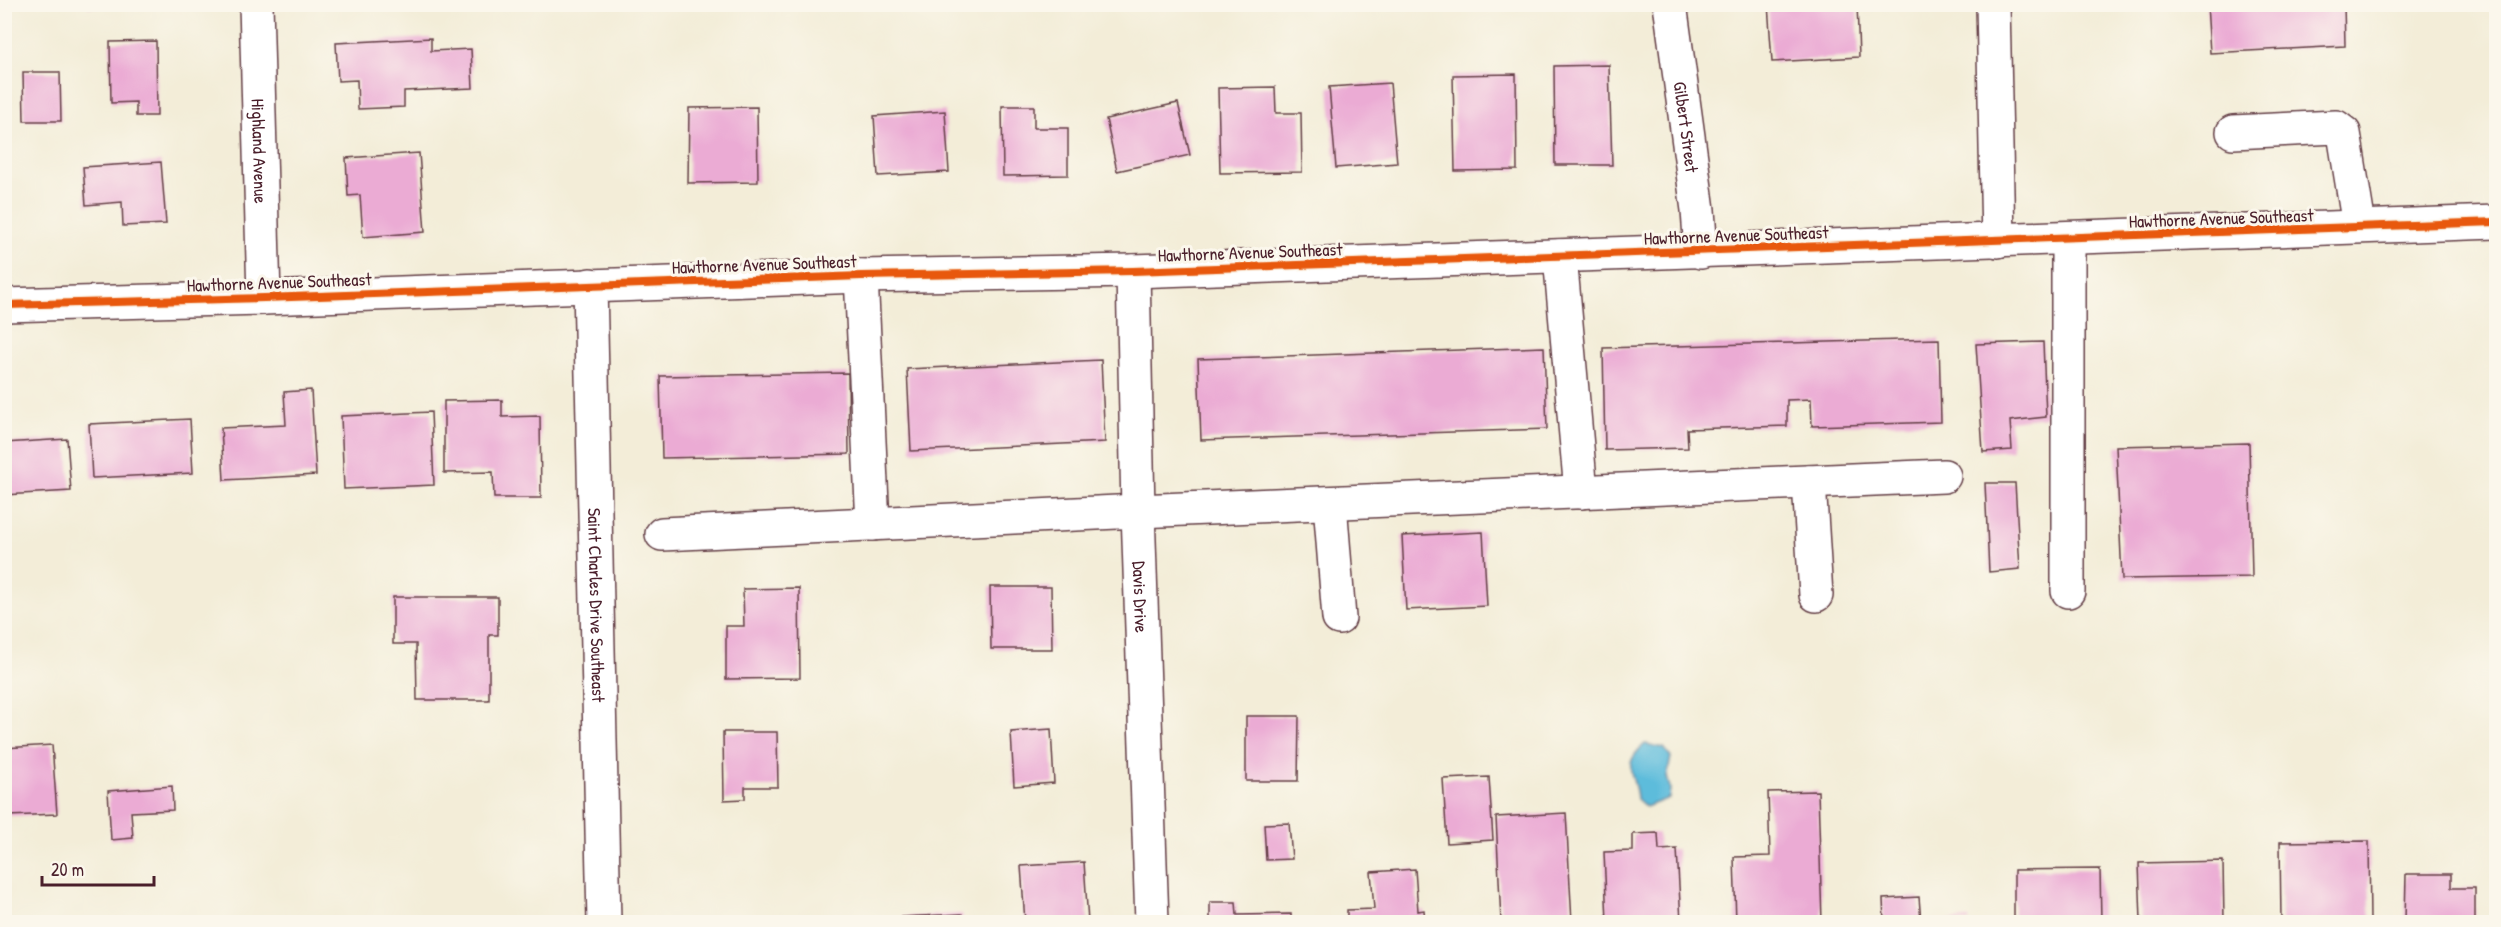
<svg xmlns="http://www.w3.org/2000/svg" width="2501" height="927" font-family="'Patrick Hand',sans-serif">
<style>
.water{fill:#5dbcdb;stroke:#546e83;stroke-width:1.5}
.building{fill:#ebabd4}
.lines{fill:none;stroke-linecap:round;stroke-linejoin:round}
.minor-casing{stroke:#633e45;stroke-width:36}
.minor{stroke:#fff;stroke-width:33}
.cycleway-casing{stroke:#fbf7ec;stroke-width:11}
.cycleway{stroke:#e8590c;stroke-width:8}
.labels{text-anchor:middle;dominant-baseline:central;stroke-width:6;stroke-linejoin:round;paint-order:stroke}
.street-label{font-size:18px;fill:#4a1f2b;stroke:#fbf7ec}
</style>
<rect width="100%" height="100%" fill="#fbf7ec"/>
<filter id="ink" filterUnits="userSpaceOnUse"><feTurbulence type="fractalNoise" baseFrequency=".0167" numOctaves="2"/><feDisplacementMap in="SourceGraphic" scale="12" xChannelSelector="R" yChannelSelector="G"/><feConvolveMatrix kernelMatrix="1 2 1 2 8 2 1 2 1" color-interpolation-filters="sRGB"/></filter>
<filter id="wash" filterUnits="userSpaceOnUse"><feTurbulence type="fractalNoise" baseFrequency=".008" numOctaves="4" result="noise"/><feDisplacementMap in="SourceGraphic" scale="24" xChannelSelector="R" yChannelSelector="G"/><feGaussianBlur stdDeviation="1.35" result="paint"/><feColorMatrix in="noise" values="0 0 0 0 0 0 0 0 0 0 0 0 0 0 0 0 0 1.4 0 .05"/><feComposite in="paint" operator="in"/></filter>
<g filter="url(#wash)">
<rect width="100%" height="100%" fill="#f3edd8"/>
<!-- water -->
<path class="water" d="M1645,744L1664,748L1671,757L1667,777L1670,788L1669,798L1646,807L1637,799C1636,775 1619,766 1645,744Z"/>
<g id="blocks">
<!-- building -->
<g class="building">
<polygon points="87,4 103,4 103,6 88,7"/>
<polygon points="1768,4 1857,4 1859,57 1772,62"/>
<polygon points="2207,4 2344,4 2345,46 2210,53"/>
<polygon points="431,38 431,51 471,49 473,88 404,91 404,107 358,109 357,80 338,81 336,43"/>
<polygon points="156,41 157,116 136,116 136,102 111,103 110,42"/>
<polygon points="1609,65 1612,165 1555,165 1554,66"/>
<polygon points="23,72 60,72 61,121 24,121"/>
<polygon points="1516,74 1517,170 1455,171 1453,75"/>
<polygon points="1390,83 1397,163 1336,168 1329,87"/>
<polygon points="1275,87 1276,113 1301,113 1302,172 1220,173 1218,88"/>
<polygon points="1178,103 1190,155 1117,171 1106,119"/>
<polygon points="1002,106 1034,106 1034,128 1068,128 1068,175 1003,176"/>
<polygon points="757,107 758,182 688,183 689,108"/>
<polygon points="945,111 949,172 878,176 874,116"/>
<polygon points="419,153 425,232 363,237 360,195 348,196 346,158"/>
<polygon points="161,162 166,224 123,226 122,202 86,205 83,167"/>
<polygon points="1939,339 1941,422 1812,426 1811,399 1787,400 1787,426 1687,429 1688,448 1605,450 1603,348"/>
<polygon points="2043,342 2046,417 2010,421 2012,450 1983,452 1976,344"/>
<polygon points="1544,347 1547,429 1201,440 1198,359"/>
<polygon points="1101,360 1105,442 911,451 907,369"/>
<polygon points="848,373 849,454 662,458 660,376"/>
<polygon points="311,390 316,475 224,480 221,428 286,425 284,392"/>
<polygon points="502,400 502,417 540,416 541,498 494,498 493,472 444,473 444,401"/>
<polygon points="431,412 434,485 344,489 341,416"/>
<polygon points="190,419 193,473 92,478 89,424"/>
<polygon points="67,439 71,491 4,495 4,443"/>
<polygon points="2249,443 2252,577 2122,579 2116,446"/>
<polygon points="1985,483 2015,483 2020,569 1989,572"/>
<polygon points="1483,532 1487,606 1406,610 1402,536"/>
<polygon points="990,587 1051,587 1052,649 991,649"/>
<polygon points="799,588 800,678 726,679 726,626 744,626 743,589"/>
<polygon points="393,597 498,597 498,635 489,635 489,700 417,700 416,644 393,644"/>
<polygon points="1246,716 1299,716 1298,781 1246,781"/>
<polygon points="1051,729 1054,783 1014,786 1011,732"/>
<polygon points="723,732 777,732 778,787 745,787 745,799 724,800"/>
<polygon points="52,745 57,814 8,816 4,748"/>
<polygon points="1489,777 1493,840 1447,843 1443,779"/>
<polygon points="172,786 173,810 131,812 133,838 111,840 108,791"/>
<polygon points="1818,791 1822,922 1736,922 1734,857 1770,856 1768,792"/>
<polygon points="1566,813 1572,922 1501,922 1496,817"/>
<polygon points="1289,823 1292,859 1266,860 1264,824"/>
<polygon points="1658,833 1659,850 1677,849 1681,922 1607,922 1604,852 1633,851 1633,834"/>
<polygon points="2369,841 2370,921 2281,922 2280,842"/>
<polygon points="2223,861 2224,922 2141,922 2139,863"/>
<polygon points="1084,862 1088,922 1025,922 1021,866"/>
<polygon points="1415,869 1418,911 1424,910 1425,922 1347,922 1347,910 1374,909 1371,872"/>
<polygon points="2100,869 2101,922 2014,922 2014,870"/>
<polygon points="2406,874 2451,874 2451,888 2475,888 2475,922 2405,922"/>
<polygon points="1919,897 1921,922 1884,922 1883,899"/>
<polygon points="1210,902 1236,902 1237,915 1291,914 1291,922 1210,922"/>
<polygon points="962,914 963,922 902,922 901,917"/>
<polygon points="1969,919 1969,922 1942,922 1942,921"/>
</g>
</g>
</g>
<g filter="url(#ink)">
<use href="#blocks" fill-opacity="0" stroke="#633e45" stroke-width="1.5"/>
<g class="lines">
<!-- minor casing -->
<g class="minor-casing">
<g id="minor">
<path id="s1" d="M256,4L264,298"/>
<path id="s2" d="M1670,4L1698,210L1701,252"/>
<polyline points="1993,4 1998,241"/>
<polyline points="2233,132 2336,127 2344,133 2359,226"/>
<polyline points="2068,239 2068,591"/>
<polyline points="1560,256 1581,492"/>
<path id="s3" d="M1133,271L1138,511L1152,922"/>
<polyline points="861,276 873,524"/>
<path id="s4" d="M590,285L604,922"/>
<polyline points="4,305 264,298 861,276 1133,271 2496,222"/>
<polyline points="1809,482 1816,595"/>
<polyline points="1330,503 1339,618"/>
<polyline points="662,534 1138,511 1944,476"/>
</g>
</g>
<!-- minor -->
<use href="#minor" class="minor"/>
<!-- cycleway casing -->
<g class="cycleway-casing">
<polyline id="cycleway" points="4,305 264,298 861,276 1133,271 2496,222"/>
</g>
<!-- cycleway -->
<use href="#cycleway" class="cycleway"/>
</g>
</g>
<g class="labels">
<!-- street labels -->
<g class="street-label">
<text stroke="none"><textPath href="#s2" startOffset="124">Gilbert Street</textPath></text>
<text stroke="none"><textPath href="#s1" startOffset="147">Highland Avenue</textPath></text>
<text transform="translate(2221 218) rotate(-2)">Hawthorne Avenue Southeast</text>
<text transform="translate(1736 235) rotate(-2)">Hawthorne Avenue Southeast</text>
<text transform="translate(1250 252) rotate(-2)">Hawthorne Avenue Southeast</text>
<text transform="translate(764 264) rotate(-2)">Hawthorne Avenue Southeast</text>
<text transform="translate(279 282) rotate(-2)">Hawthorne Avenue Southeast</text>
<text stroke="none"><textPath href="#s3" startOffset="326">Davis Drive</textPath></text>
<text stroke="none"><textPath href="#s4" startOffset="320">Saint Charles Drive Southeast</textPath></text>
</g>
</g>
<!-- margin -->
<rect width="2501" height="927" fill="none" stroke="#fbf7ec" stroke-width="24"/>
<!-- scale -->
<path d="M42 876v9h112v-9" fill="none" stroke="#4a1f2b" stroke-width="3"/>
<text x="51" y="876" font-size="18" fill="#4a1f2b" stroke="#fbf7ec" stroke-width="4.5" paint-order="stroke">20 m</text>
</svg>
